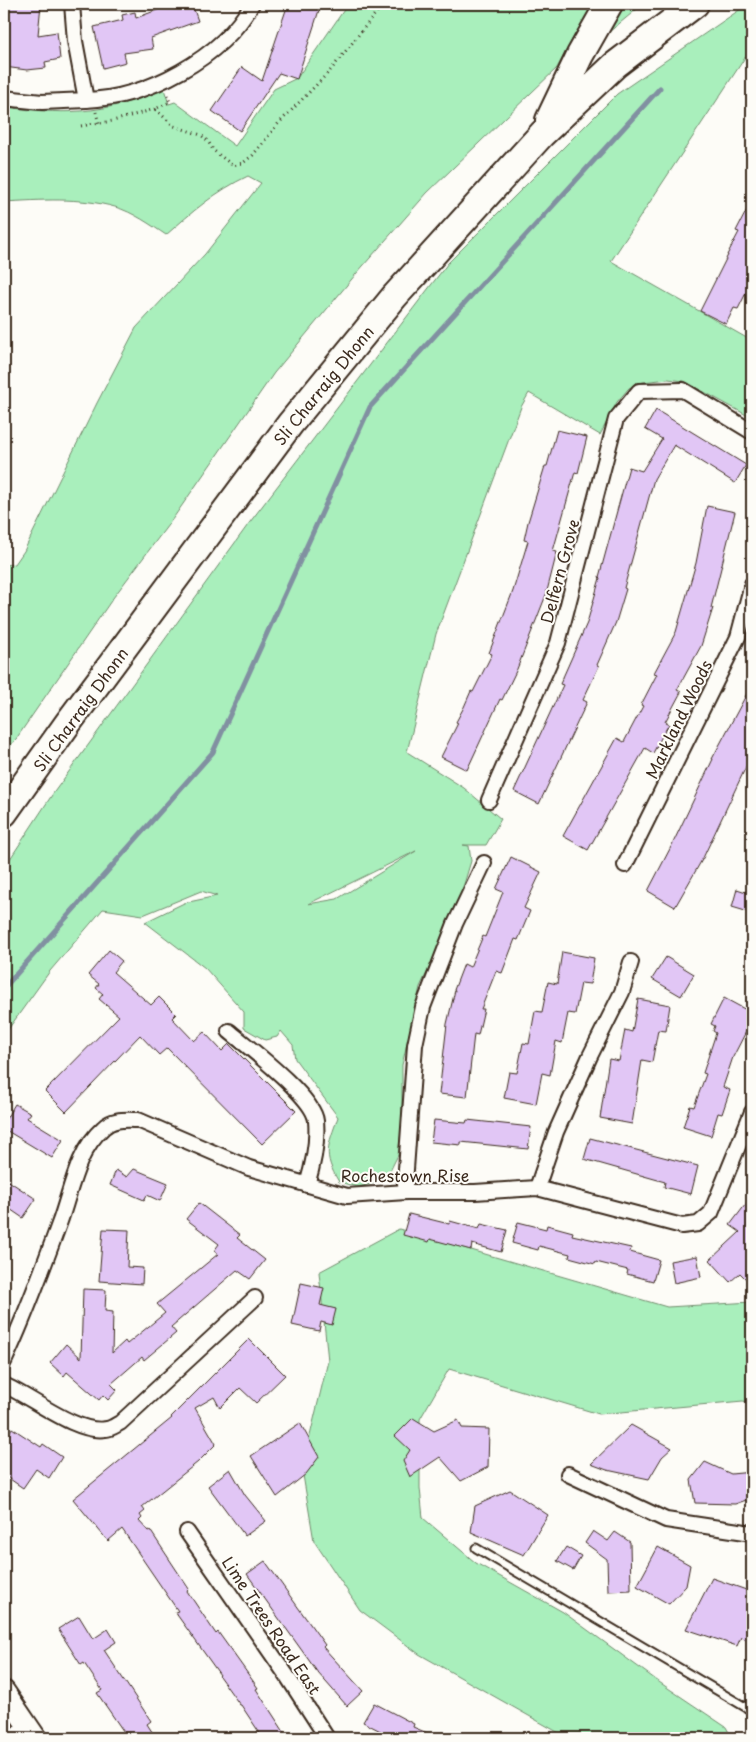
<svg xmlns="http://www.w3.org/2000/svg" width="756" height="1742" font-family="'Playpen Sans',sans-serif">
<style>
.green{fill:#a9efbc;stroke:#728c6d;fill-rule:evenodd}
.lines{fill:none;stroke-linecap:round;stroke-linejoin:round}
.stream{stroke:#8190a1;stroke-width:5}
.building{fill:#e1c6f5;stroke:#3b2a1e}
.lane-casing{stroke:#3b2a1e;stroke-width:11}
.street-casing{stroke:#3b2a1e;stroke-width:18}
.secondary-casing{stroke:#3b2a1e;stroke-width:24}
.highway-casing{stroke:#3b2a1e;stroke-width:30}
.path{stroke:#3b2a1e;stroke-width:3;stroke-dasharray:1 4;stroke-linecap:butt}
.lane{stroke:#fdfcf7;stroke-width:7}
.street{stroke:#fdfcf7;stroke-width:14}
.secondary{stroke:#fdfcf7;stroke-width:20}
.highway{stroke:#fdfcf7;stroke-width:26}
.labels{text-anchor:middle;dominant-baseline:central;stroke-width:4;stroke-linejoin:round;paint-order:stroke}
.street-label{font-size:16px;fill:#3b2a1e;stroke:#fdfcf7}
</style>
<rect width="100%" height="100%" fill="#fdfcf7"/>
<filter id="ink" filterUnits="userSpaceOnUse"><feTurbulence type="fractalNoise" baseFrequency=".02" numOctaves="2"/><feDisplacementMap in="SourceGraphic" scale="10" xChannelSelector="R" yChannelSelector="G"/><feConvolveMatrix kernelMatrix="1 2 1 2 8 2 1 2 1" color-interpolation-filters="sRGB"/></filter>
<g filter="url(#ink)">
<!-- green -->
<g class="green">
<path d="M348,4H602L584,28L576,32L557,68L427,193L356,274L274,373L174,517L113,598L16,739L4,753V565L15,564L24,551L97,403L136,328L205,254L261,183L248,176C216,191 192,212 166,235C151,225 133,212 115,207C79,197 41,200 4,202V107C29,110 56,113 81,111C110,109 138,100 164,89L169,104L175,102L235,146L274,89L297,78Z"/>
<polygon points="616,4 643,4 603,37"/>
<path d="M748,4H752V47L611,261L752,341V418L684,381L668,379L643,382L629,388L617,402L600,435L529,393L521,407L436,634L407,752L464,788L501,819L486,845H463L469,846L471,861L455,914L420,987L402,1065V1124L398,1155L390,1171L372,1184L357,1187L339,1182C322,1154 328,1146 338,1117L295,1059L293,1045L281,1031L277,1037L265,1040L244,1028V1012L205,968L145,922L184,903L217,896L201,891L143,915L103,909L50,971L4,1035V868L52,795L250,522L448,263L617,94ZM416,851L337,899L308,904Z"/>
<polygon points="399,1229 667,1307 752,1302 752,1403 743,1401 599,1414 449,1369 420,1419 420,1488 423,1518 476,1563 563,1612 659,1682 726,1727 732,1738 568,1738 419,1654 360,1610 314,1541 302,1469 328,1361 319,1272"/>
</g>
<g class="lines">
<!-- stream -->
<polyline class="stream" points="4,988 213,752 370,407 660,88"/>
</g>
<!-- building -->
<g class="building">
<polygon points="4,4 41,4 38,35 57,32 60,59 45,62 46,68 27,70 4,67"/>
<polygon points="173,4 192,4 198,21 151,38 153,49 124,53 126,62 103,68 94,27 123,20 122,15 135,12 136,18"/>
<polygon points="288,4 321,4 297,79 279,73 240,131 212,111 242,67 262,81"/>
<polygon points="752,200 752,281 738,309 734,308 726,324 700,311 728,255 727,255 739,232 736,231"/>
<polygon points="656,410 746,465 735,483 674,445 654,479 624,588 626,589 616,622 597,665 599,666 583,700 587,702 539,804 514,791 563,685 560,684 587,623 600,578 599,577 629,467 642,471 662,439 645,429"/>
<polygon points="557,430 587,437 578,473 575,472 553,551 557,552 546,595 517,669 502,700 500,699 467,770 441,757 458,723 456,722 464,707 471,691 473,692 492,654 489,653 513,591 528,541 524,540 528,522 545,466 547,466"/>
<polygon points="707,506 735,512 711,608 713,608 701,646 677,690 681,692 665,722 669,724 661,738 653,753 645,748 588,850 563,836 617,738 624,742 634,723 643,706 641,705 657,674 654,673 676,632 696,563"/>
<polygon points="752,684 752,754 703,858 675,907 648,891 673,843 713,759 712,759"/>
<polygon points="511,857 541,872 524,908 530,911 518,940 515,939 502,973 496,971 481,1009 484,1009 478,1035 474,1034 467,1097 439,1094 447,1024 455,990 454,990 464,964 470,967 483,936 485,937 503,892 496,889"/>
<polygon points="737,889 752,894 752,913 732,907"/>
<polygon points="109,950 122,961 113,972 151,1005 159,997 176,1014 172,1018 194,1041 204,1032 222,1051 229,1044 296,1111 262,1144 167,1048 159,1055 140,1035 66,1112 45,1091 119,1016 99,999 103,994 96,988 99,984 88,975"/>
<polygon points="562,952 594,958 590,984 581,983 575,1014 568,1013 562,1043 556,1041 550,1075 542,1073 536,1104 504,1098 509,1072 517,1073 523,1043 529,1044 535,1011 542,1012 548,982 557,984"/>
<polygon points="666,957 694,974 681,996 652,979"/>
<polygon points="724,998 752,1013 752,1020 733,1057 723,1087 730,1090 722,1114 718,1113 711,1136 683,1127 690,1106 694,1107 706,1074 703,1073 716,1033 713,1031 715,1026 711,1024"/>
<polygon points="638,999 670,1005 666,1031 658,1030 652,1062 642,1060 632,1124 600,1118 609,1059 619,1061 625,1030 632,1032"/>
<polygon points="15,1104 31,1113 27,1118 63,1140 52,1158 4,1129 4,1122"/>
<polygon points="434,1120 466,1123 467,1120 531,1127 528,1149 461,1142 461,1145 431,1142"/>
<polygon points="590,1138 698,1166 691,1194 664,1187 665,1182 584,1159"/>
<polygon points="134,1169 168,1183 160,1201 147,1195 144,1200 110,1185 116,1170 127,1177"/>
<polygon points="4,1178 36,1199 23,1218 4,1205"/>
<polygon points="752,1196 752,1285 740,1273 730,1282 710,1260 740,1232 730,1225"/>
<polygon points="199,1203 240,1235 237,1238 265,1260 250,1279 237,1270 171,1327 176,1333 144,1360 142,1357 111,1384 117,1390 108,1400 103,1395 99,1400 67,1372 64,1376 50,1363 66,1344 81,1358 83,1289 106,1290 105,1311 113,1312 112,1353 125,1341 127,1344 165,1313 157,1304 218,1254 214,1251 219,1244 186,1219"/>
<polygon points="409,1214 449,1224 450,1221 479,1229 481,1224 507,1230 501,1252 472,1244 471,1250 430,1239 429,1242 403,1235"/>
<polygon points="518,1222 546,1229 547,1225 573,1232 572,1235 631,1248 630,1252 659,1260 653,1281 627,1274 628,1270 596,1262 595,1264 569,1257 570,1254 539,1246 538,1250 512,1243"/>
<polygon points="103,1229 129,1230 127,1267 143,1268 142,1284 99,1281"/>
<polygon points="697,1256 701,1277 674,1283 670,1261"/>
<polygon points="301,1283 324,1288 320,1305 336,1309 332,1325 321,1322 319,1331 292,1325"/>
<polygon points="249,1339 285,1375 256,1403 240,1388 220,1408 214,1397 195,1408 216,1444 198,1462 142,1507 145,1511 140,1515 142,1518 139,1521 148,1531 150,1530 189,1589 187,1591 216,1634 218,1632 258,1688 256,1689 288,1738 263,1738 241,1705 240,1705 219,1676 220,1675 175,1612 178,1611 122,1529 108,1541 73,1499 172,1418 171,1417"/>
<polygon points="413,1418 434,1431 458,1420 462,1428 489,1429 488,1467 461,1481 440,1457 410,1477 403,1461 410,1450 395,1436"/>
<polygon points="300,1423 319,1457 306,1474 277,1497 251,1456"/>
<polygon points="631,1425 672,1448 662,1457 649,1479 607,1470 591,1464"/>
<polygon points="12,1428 41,1447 43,1444 62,1457 49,1478 36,1469 23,1488 4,1475 4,1441"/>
<polygon points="705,1462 731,1474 752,1472 752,1498 735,1504 695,1503 691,1480"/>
<polygon points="230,1469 245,1495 266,1521 245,1536 208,1486"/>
<polygon points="510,1490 548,1515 524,1555 471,1532 475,1506"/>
<polygon points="593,1531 608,1541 615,1532 630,1542 631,1590 608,1591 607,1559 585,1543"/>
<polygon points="566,1547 581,1556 573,1570 557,1561"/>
<polygon points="658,1547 690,1565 686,1586 669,1604 637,1586"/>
<polygon points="265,1561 325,1645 323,1647 363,1691 347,1706 318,1673 247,1574"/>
<polygon points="712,1578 752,1592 752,1643 741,1637 737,1646 686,1629"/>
<polygon points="79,1616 93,1639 108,1629 116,1642 104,1650 151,1721 147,1724 156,1738 128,1738 97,1693 102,1690 84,1663 81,1665 58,1629"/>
<polygon points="374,1703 414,1724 413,1727 439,1738 394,1738 363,1722"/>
</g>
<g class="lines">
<!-- lane casing -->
<g class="lane-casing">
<polyline id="lane" points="476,1548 752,1711"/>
</g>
<!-- street casing -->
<g class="street-casing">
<g id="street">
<polyline points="4,98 42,102 86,100 75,41 72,4"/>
<path d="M86,100C147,98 222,58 252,4"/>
<polyline points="489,800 558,643 616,419 639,391 683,390 752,432"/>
<polyline points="625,865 738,637 752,584"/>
<path d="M229,1031C248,1047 314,1097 316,1121C318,1142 313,1165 307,1185"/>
<polyline points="537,1188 556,1132 590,1056 622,992 631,962"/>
<polyline points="406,1192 405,1183 415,1045 423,1007 455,924 484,863"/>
<path d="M4,1362C25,1317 42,1271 59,1224C71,1192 76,1152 103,1128C113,1118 126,1120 138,1120L249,1168L347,1196L406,1192H475L537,1188L682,1226L698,1224L711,1213L752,1112"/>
<path d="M4,1385C30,1396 78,1435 106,1429C111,1429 116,1425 120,1423L255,1298"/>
<polyline points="568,1474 666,1520 752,1533"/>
<polyline points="187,1532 287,1676 327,1738"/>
<polyline points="11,1738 28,1726"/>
</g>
</g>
<!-- secondary casing -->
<g class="secondary-casing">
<polyline id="secondary" points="4,1691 36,1738"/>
</g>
<!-- highway casing -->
<g class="highway-casing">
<g id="highway">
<polyline points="549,120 580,55 609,4"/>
<polyline points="4,813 68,723 290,424 394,297 542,134 615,65 695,4"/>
</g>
</g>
<!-- path -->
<g class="path">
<polyline points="167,95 170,102 155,109 174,126 201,135 208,141 213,150 232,165 243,163 253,155 278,124 330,71 383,4"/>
<polyline points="96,112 99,124"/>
<polyline points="81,126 113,121 155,109"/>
</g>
<!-- lane -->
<use href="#lane" class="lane"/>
<!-- street -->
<use href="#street" class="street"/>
<!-- secondary -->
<use href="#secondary" class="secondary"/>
<!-- highway -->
<use href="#highway" class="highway"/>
</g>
</g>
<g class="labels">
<!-- street labels -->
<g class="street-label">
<text transform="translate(323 385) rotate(-51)">Sli Charraig Dhonn</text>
<text transform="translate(559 571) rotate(-75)">Delfern Grove</text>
<text transform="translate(80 709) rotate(-54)">Sli Charraig Dhonn</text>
<text transform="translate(678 719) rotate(-64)">Markland Woods</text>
<text x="405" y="1175">Rochestown Rise</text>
<text transform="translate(272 1625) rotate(56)">Lime Trees Road East</text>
</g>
</g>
<!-- margin -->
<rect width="756" height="1742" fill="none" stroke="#fdfcf7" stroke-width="20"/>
<rect x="10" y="10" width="736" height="1722" fill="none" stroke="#3b2a1e" stroke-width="2" filter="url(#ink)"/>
</svg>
